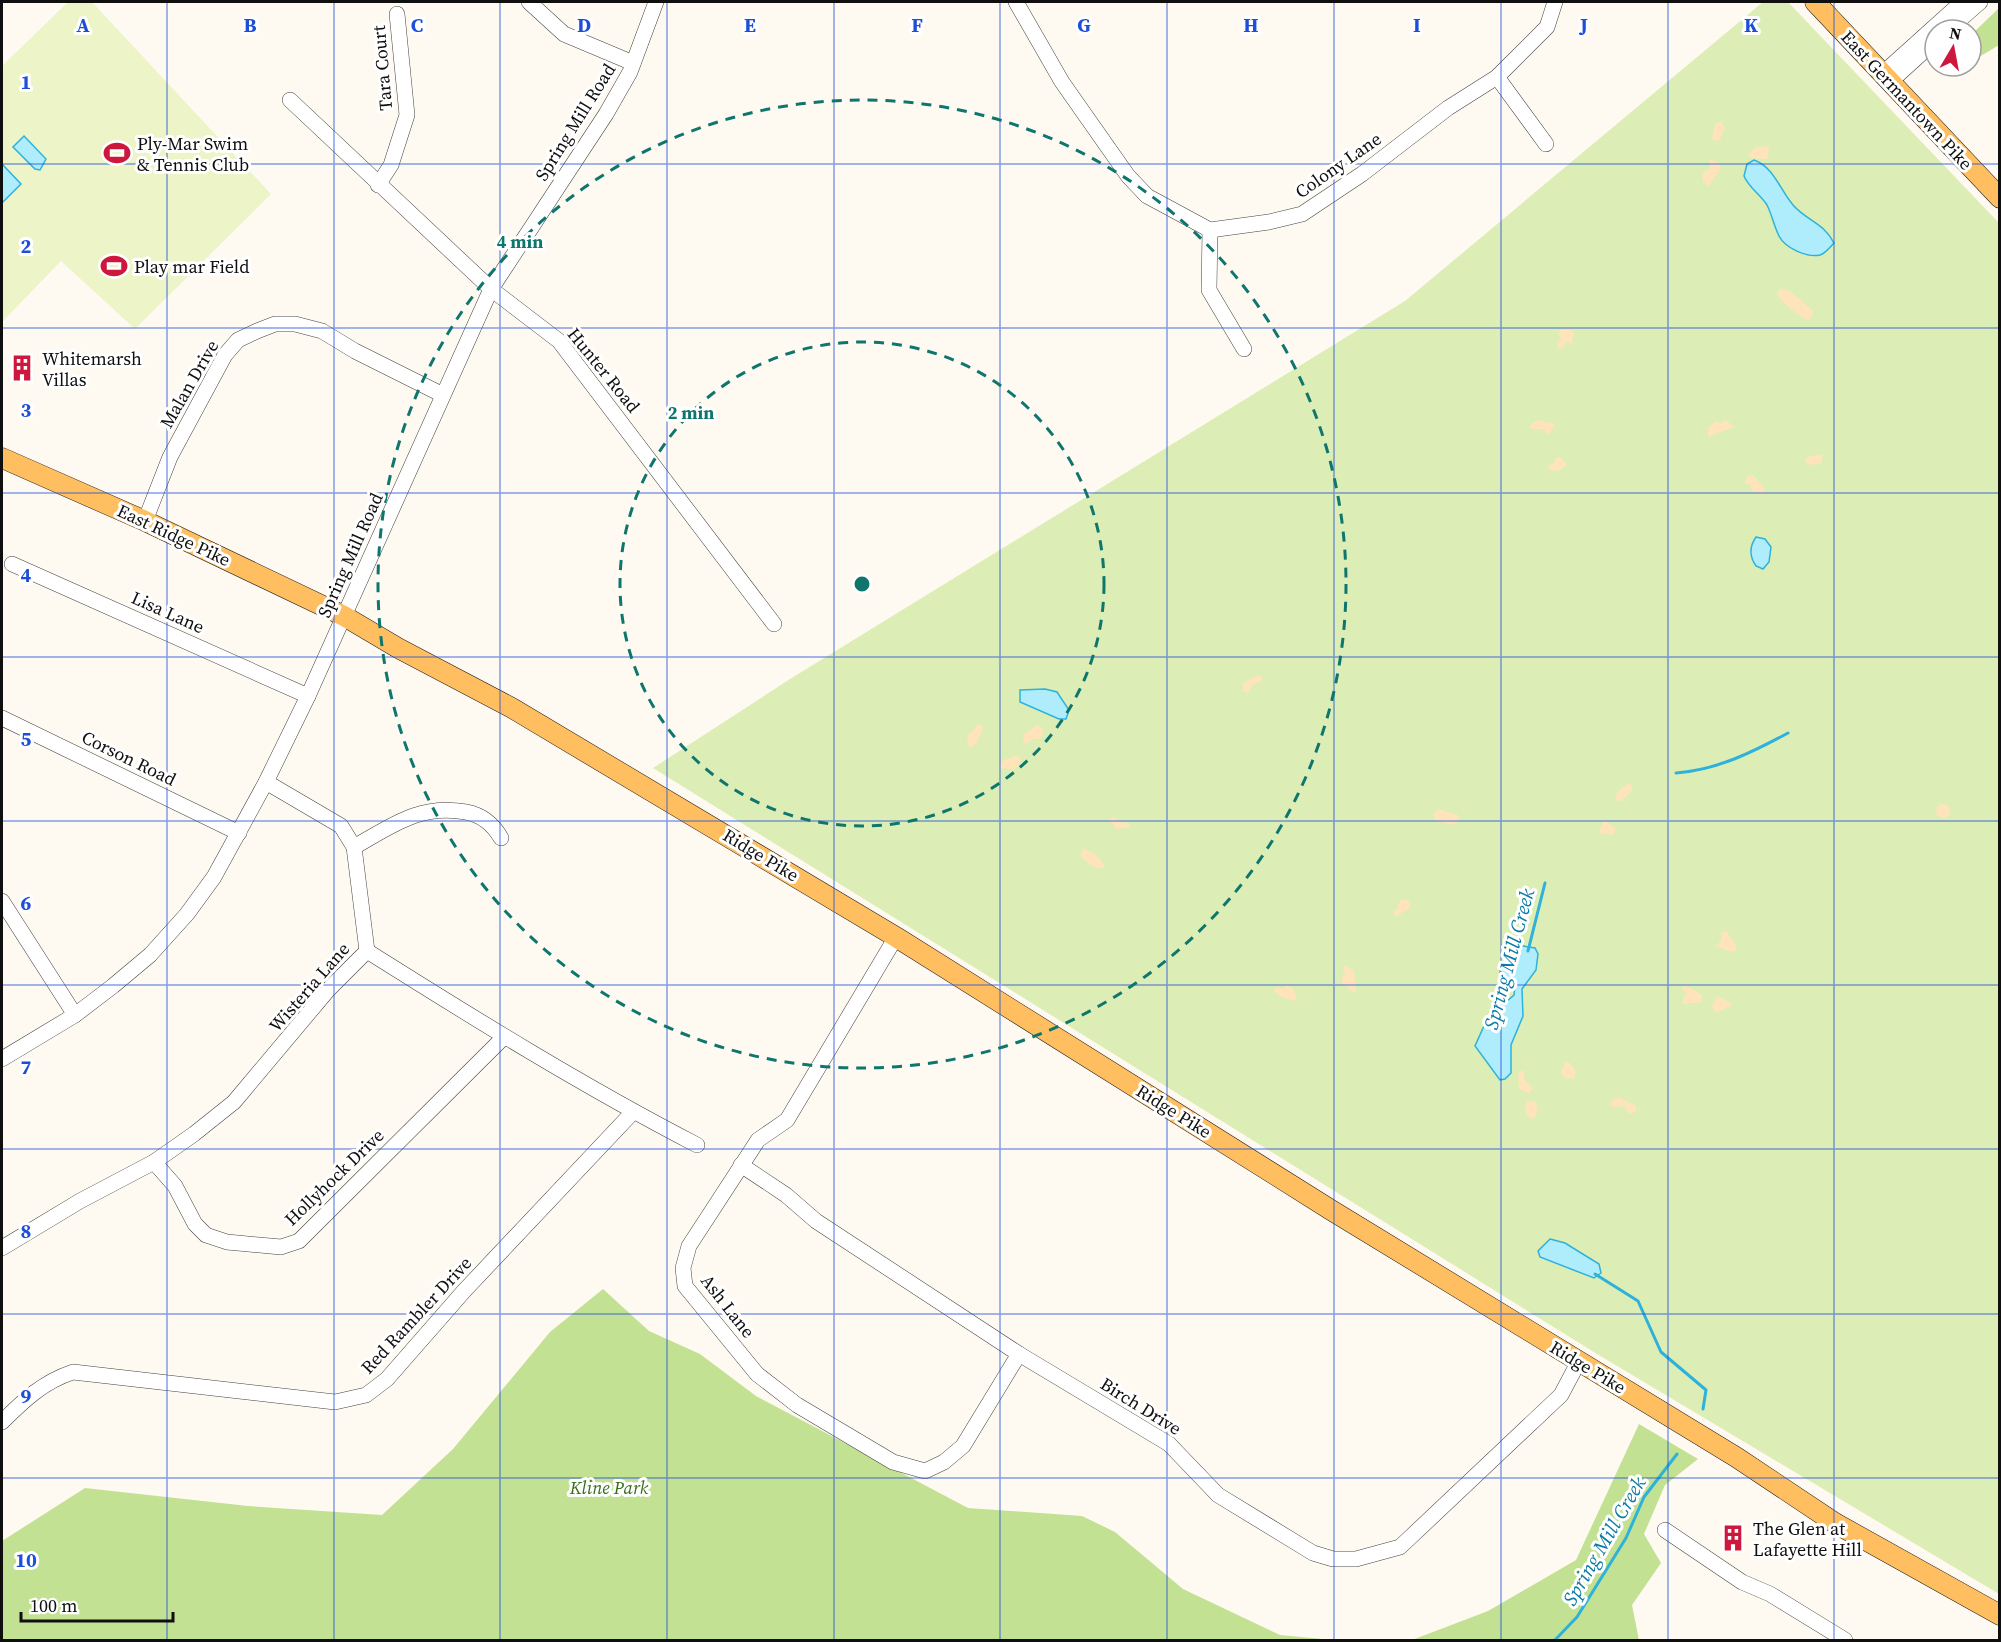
<svg xmlns="http://www.w3.org/2000/svg" width="2001" height="1642" font-family="'Source Serif 4',serif">
<style>
.green{fill:#dceeb5}
.forest{fill:#c2e193}
.sand{fill:#ffe4b9}
.pitch{fill:#ecf4c8}
.water{fill:#afecfc;stroke:#2eb2db;stroke-width:1.5}
.lines{fill:none;stroke-linecap:round;stroke-linejoin:round}
.stream{stroke:#2eb2db;stroke-width:3}
.minor-casing{stroke:#424242;stroke-width:16}
.major-casing{stroke:#202020;stroke-width:21}
.minor{stroke:#fff;stroke-width:15}
.major{stroke:#ffbf61;stroke-width:20}
.grid{fill:none;stroke:#1d4ed8;stroke-width:1.5;stroke-opacity:0.55}
.ring{fill:none;stroke:#0f766e;stroke-width:3;stroke-dasharray:10 8}
.labels{text-anchor:middle;dominant-baseline:central;stroke-width:6;stroke-linejoin:round;paint-order:stroke}
.street-label{font-size:18px;fill:#0f0f0f;stroke:#fff}
.poi-label{font-size:18px;fill:#0f0f0f;stroke:#fff;text-anchor:start}
.park-label{font-size:18px;font-style:italic;fill:#376e17;stroke:#fff}
.water-label{font-size:20px;font-style:italic;fill:#0a7ba7;stroke:#fff}
.grid-label{font-size:20px;text-anchor:middle;font-weight:bold;fill:#1d4ed8;stroke:#fff;stroke-width:6;stroke-linejoin:round;paint-order:stroke}
.centre{fill:#0f766e;stroke:#fff;stroke-width:3}
.ring-label{font-size:18px;text-anchor:middle;font-weight:bold;fill:#0f766e;stroke:#fff;stroke-width:6;stroke-linejoin:round;paint-order:stroke}
</style>
<rect width="100%" height="100%" fill="#fffaf1"/>
<!-- green -->
<polygon class="green" points="1763,2 1788,2 1999,223 1999,1594 1597,1354 653,768 790,679 1405,301"/>
<!-- forest -->
<g class="forest">
<polygon points="1999,8 1999,45 1971,62 1971,35"/>
<polygon points="603,1289 649,1331 700,1354 756,1396 968,1508 1082,1516 1115,1532 1183,1589 1280,1635 1333,1640 2,1640 2,1541 85,1488 248,1506 382,1515 453,1449 550,1332"/>
<polygon points="1639,1424 1698,1459 1665,1485 1644,1534 1661,1563 1632,1605 1639,1640 1412,1640 1488,1611 1576,1560"/>
</g>
<!-- sand -->
<g class="sand">
<polygon points="1721,121 1725,128 1719,141 1712,140 1715,124"/>
<polygon points="1767,146 1769,148 1767,159 1750,158 1749,153 1757,147"/>
<polygon points="1709,159 1719,163 1721,168 1709,186 1703,182 1702,174 1710,168"/>
<path d="M1780,289L1790,291L1813,311L1811,318L1807,320C1797,314 1783,304 1777,294Z"/>
<polygon points="1560,330 1571,330 1574,332 1572,344 1567,342 1559,350 1557,345 1561,339 1558,333"/>
<polygon points="1536,420 1553,423 1555,426 1548,434 1542,429 1531,429 1530,426"/>
<polygon points="1726,420 1734,427 1708,437 1708,428 1716,421 1720,423"/>
<polygon points="1818,455 1822,455 1822,463 1808,465 1805,461 1807,457"/>
<polygon points="1560,457 1567,465 1558,471 1549,470 1548,465 1554,464 1555,458"/>
<polygon points="1753,475 1765,489 1763,494 1752,491 1751,485 1745,483 1747,476"/>
<polygon points="1258,675 1262,677 1262,681 1253,684 1249,692 1243,691 1243,683"/>
<polygon points="980,724 983,727 977,743 969,748 967,735 975,729 976,725"/>
<polygon points="1037,725 1044,730 1040,739 1032,739 1026,744 1024,742 1023,735"/>
<polygon points="1015,756 1020,757 1021,761 1015,769 1000,768 1002,761"/>
<polygon points="1629,783 1632,786 1632,791 1621,801 1616,800 1617,792"/>
<circle cx="1943" cy="811" r="7"/>
<polygon points="1438,809 1458,815 1459,820 1452,825 1436,820 1433,815"/>
<polygon points="1113,816 1120,822 1130,823 1130,827 1115,829 1114,824 1109,822"/>
<polygon points="1604,820 1615,828 1614,835 1599,833"/>
<path d="M1083,849C1090,850 1105,860 1104,868H1095L1080,856Z"/>
<polygon points="1404,899 1409,901 1410,908 1395,917 1393,912 1397,909 1400,900"/>
<polygon points="1726,931 1736,945 1736,950 1732,952 1715,946 1721,941 1721,932"/>
<polygon points="1345,965 1354,971 1356,992 1353,992 1342,983 1342,977 1346,975 1343,970"/>
<polygon points="1287,985 1293,988 1297,999 1294,1001 1278,995 1274,990 1277,987 1284,989"/>
<polygon points="1685,985 1702,995 1702,1002 1683,1004 1683,998 1687,993 1682,989"/>
<polygon points="1717,996 1729,1002 1731,1006 1716,1013 1712,1007"/>
<polygon points="1565,1062 1570,1063 1576,1072 1574,1079 1566,1078 1561,1073"/>
<polygon points="1523,1070 1525,1081 1533,1088 1529,1093 1519,1089 1518,1073"/>
<polygon points="1619,1097 1636,1106 1636,1112 1630,1114 1624,1106 1612,1107 1611,1101"/>
<path d="M1527,1101L1535,1102C1538,1108 1538,1113 1533,1119L1527,1116L1525,1106Z"/>
</g>
<!-- pitch -->
<polygon class="pitch" points="68,2 92,2 271,194 135,329 61,261 2,322 2,66"/>
<!-- water -->
<g class="water">
<polygon points="24,136 46,159 40,170 35,169 13,147"/>
<path d="M1754,160C1774,167 1780,190 1793,205C1807,221 1824,223 1834,243C1830,247 1826,253 1820,255C1807,258 1785,248 1779,236C1774,226 1772,215 1767,205C1760,194 1749,188 1744,176L1747,164Z"/>
<polygon points="2,164 21,184 2,203"/>
<path d="M1756,537L1765,539L1771,547L1769,562L1763,569L1756,566C1749,556 1749,547 1756,537Z"/>
<polygon points="1045,689 1057,692 1069,710 1066,719 1059,719 1020,702 1020,690"/>
<polygon points="1523,946 1535,948 1538,954 1536,970 1522,989 1523,1016 1511,1045 1511,1073 1505,1079 1500,1080 1475,1046 1488,1017 1514,995 1515,986 1500,975 1500,968"/>
<polygon points="1550,1239 1565,1243 1599,1264 1601,1273 1594,1278 1540,1257 1538,1251"/>
</g>
<g class="lines">
<!-- stream -->
<g class="stream">
<path d="M1676,773C1717,770 1753,752 1788,733"/>
<polyline points="1528,951 1545,883"/>
<polyline points="1595,1274 1638,1301 1661,1352 1706,1390 1703,1409"/>
<polyline points="1555,1640 1577,1617 1626,1538 1644,1497 1677,1454"/>
</g>
<!-- minor casing -->
<g class="minor-casing">
<g id="minor">
<polyline points="529,2 564,34 633,63"/>
<polyline points="1016,2 1062,82 1128,176 1147,196 1210,230 1269,222 1302,214 1362,174 1448,108 1497,77 1547,27 1555,2"/>
<polyline points="1948,30 1980,2"/>
<polyline points="1882,74 1962,2"/>
<polyline points="1497,77 1546,144"/>
<polyline points="1890,82 1935,41"/>
<polyline points="290,100 491,289 559,341 774,624"/>
<polyline points="378,185 391,165 407,115 397,14"/>
<polyline points="1210,230 1209,290 1244,349"/>
<polyline points="145,521 170,457 225,355 238,340 257,331 275,324 295,324 322,331 355,351 441,394"/>
<polyline points="12,564 308,696"/>
<polyline points="2,718 239,833"/>
<polyline points="266,782 341,826 354,847 367,951"/>
<path d="M354,847C393,825 419,804 466,812C482,815 493,824 501,838"/>
<polyline points="2,901 75,1015"/>
<polyline points="896,937 787,1120 758,1140 689,1246 683,1268 685,1286 757,1374 797,1405 893,1462 925,1471 944,1462 963,1446 1019,1354"/>
<path d="M367,951C475,1019 583,1086 697,1145"/>
<polyline points="2,1059 75,1015 113,986 150,955 187,914 214,877 266,782 308,696 491,289 606,114 630,72 656,2"/>
<polyline points="154,1162 175,1186 195,1224 206,1235 227,1242 281,1247 299,1241 504,1037"/>
<polyline points="741,1165 786,1195 816,1221 1019,1354 1169,1444 1218,1495 1313,1553 1333,1559 1356,1559 1400,1547 1561,1395 1579,1361"/>
<polyline points="2,1248 80,1201 154,1162 194,1134 234,1102 328,990 367,951"/>
<path d="M2,1422C24,1400 43,1382 73,1372L335,1402L366,1395L387,1379L464,1291L633,1112"/>
<polyline points="1665,1530 1742,1582 1770,1594 1845,1640"/>
</g>
</g>
<!-- major casing -->
<g class="major-casing">
<g id="major">
<polyline points="1815,2 2000,198"/>
<polyline points="2,458 145,521 344,616 398,648 512,708 896,937 1331,1210 1736,1457 1835,1523 2000,1615"/>
</g>
</g>
<!-- minor -->
<use href="#minor" class="minor"/>
<!-- major -->
<use href="#major" class="major"/>
</g>
<!-- grid -->
<path class="grid" d="M167,2V1640M334,2V1640M500,2V1640M667,2V1640M834,2V1640M1000,2V1640M1167,2V1640M1334,2V1640M1501,2V1640M1668,2V1640M1834,2V1640M2,164H2000M2,328H2000M2,493H2000M2,657H2000M2,821H2000M2,985H2000M2,1149H2000M2,1314H2000M2,1478H2000"/>
<!-- distance rings -->
<g class="ring">
<circle cx="862" cy="584" r="242"/>
<circle cx="862" cy="584" r="484"/>
</g>
<!-- icons -->
<defs>
<g id="stadium-bare" transform="scale(2.07)"><path d="M0-5a6.5 5 0 1 0 0 10a6.5 5 0 1 0 0-10ZM-3.5-1.8h7v3.6h-7Z" fill="#ce173d" stroke="#fff" stroke-width="2.5" paint-order="stroke"/></g>
<g id="building-bare" transform="scale(2.07)"><path d="M-4-6H4V6H1V3H-1V6H-4ZM-2.5-4.3h1.7v1.8h-1.7ZM.8-4.3h1.7v1.8H.8ZM-2.5-1h1.7V.8h-1.7ZM.8-1h1.7V.8H.8Z" fill="#ce173d" stroke="#fff" stroke-width="2.5" paint-order="stroke"/></g>
</defs>
<g fill-rule="evenodd">
<use href="#stadium-bare" x="117" y="153"/>
<use href="#stadium-bare" x="114" y="266"/>
<use href="#building-bare" x="22" y="368"/>
<use href="#building-bare" x="1733" y="1538"/>
</g>
<g class="labels">
<!-- street labels -->
<g class="street-label">
<text transform="translate(382 68) rotate(-95)">Tara Court</text>
<text transform="translate(1907 100) rotate(47)">East Germantown Pike</text>
<text transform="translate(575 122) rotate(-58)">Spring Mill Road</text>
<text transform="translate(1338 165) rotate(-35)">Colony Lane</text>
<text transform="translate(604 370) rotate(51)">Hunter Road</text>
<text transform="translate(189 384) rotate(-60)">Malan Drive</text>
<text transform="translate(174 535) rotate(25)">East Ridge Pike</text>
<text transform="translate(350 555) rotate(-66)">Spring Mill Road</text>
<text transform="translate(168 612) rotate(24)">Lisa Lane</text>
<text transform="translate(129 758) rotate(26)">Corson Road</text>
<text transform="translate(761 855) rotate(31)">Ridge Pike</text>
<text transform="translate(309 987) rotate(-49)">Wisteria Lane</text>
<text transform="translate(1174 1111) rotate(32)">Ridge Pike</text>
<text transform="translate(334 1177) rotate(-44)">Hollyhock Drive</text>
<text transform="translate(728 1306) rotate(52)">Ash Lane</text>
<text transform="translate(416 1315) rotate(-47)">Red Rambler Drive</text>
<text transform="translate(1588 1367) rotate(31)">Ridge Pike</text>
<text transform="translate(1141 1406) rotate(32)">Birch Drive</text>
</g>
<!-- poi labels -->
<g class="poi-label">
<text x="137" y="143">Ply-Mar Swim<tspan x="137" dy="21">&amp; Tennis Club</tspan></text>
<text x="134" y="266">Play mar Field</text>
<text x="42" y="358">Whitemarsh<tspan x="42" dy="21">Villas</tspan></text>
<text x="1753" y="1528">The Glen at<tspan x="1753" dy="21">Lafayette Hill</tspan></text>
</g>
<!-- park labels -->
<g class="park-label">
<text x="609" y="1487">Kline Park</text>
</g>
<!-- water labels -->
<g class="water-label">
<text transform="translate(1509 959) rotate(-75)">Spring Mill Creek</text>
<text transform="translate(1604 1541) rotate(-60)">Spring Mill Creek</text>
</g>
</g>
<g class="grid-label">
<text x="83" y="32">A</text>
<text x="250" y="32">B</text>
<text x="417" y="32">C</text>
<text x="584" y="32">D</text>
<text x="750" y="32">E</text>
<text x="917" y="32">F</text>
<text x="1084" y="32">G</text>
<text x="1251" y="32">H</text>
<text x="1417" y="32">I</text>
<text x="1584" y="32">J</text>
<text x="1751" y="32">K</text>
<text x="26" y="89">1</text>
<text x="26" y="253">2</text>
<text x="26" y="417">3</text>
<text x="26" y="582">4</text>
<text x="26" y="746">5</text>
<text x="26" y="910">6</text>
<text x="26" y="1074">7</text>
<text x="26" y="1238">8</text>
<text x="26" y="1403">9</text>
<text x="26" y="1567">10</text>
</g>
<circle cx="862" cy="584" r="9" class="centre"/>
<g class="ring-label">
<text x="520" y="248">4 min</text>
<text x="691" y="419">2 min</text>
</g>
<!-- border -->
<rect width="2001" height="1642" fill="none" stroke="#0f0f0f" stroke-width="6"/>
<!-- north arrow -->
<g transform="translate(1953 48) rotate(10)"><circle r="28" fill="#ffffff" stroke="#9f9f9f" stroke-width="1.5"/>
<path d="M0-4.5L10 22L0 15L-10 22Z" fill="#ce173d"/>
<text y="-9" font-size="16" font-weight="bold" text-anchor="middle" fill="#0f0f0f">N</text>
</g>
<!-- scale -->
<path d="M21 1612v9h152v-9" fill="none" stroke="#0f0f0f" stroke-width="3"/>
<text x="30" y="1612" font-size="18" fill="#0f0f0f" stroke="#ffffff" stroke-width="4.5" paint-order="stroke">100 m</text>
</svg>
